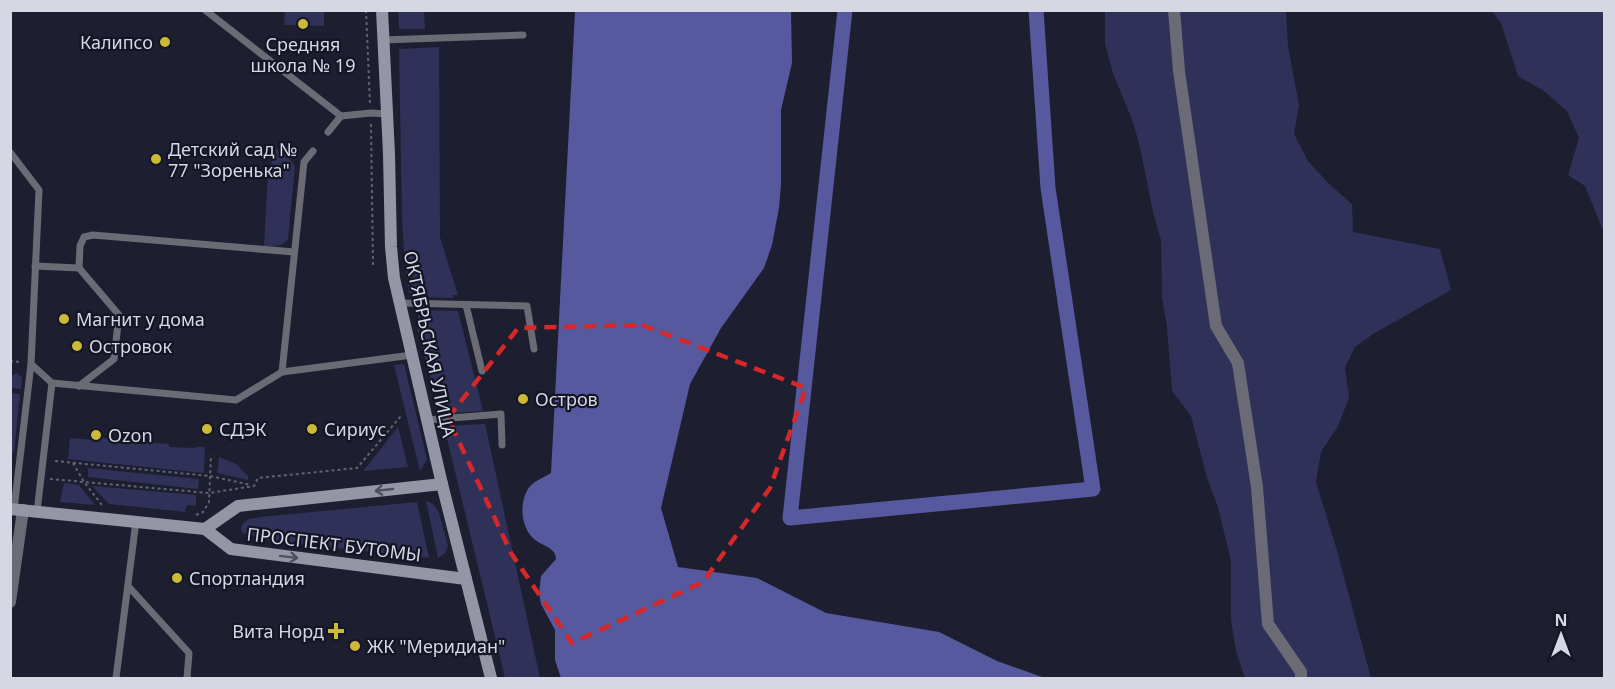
<svg xmlns="http://www.w3.org/2000/svg" width="1615" height="689" font-family="'Noto Sans',sans-serif">
<style>
.green{fill:#2f3158}
.water{fill:#56599d}
.lines{fill:none;stroke-linecap:round;stroke-linejoin:round}
.canal{stroke:#56599d;stroke-width:15}
.path{stroke:#616272;stroke-width:2;stroke-dasharray:3 3;stroke-linecap:butt}
.lane{stroke:#6a6b74;stroke-width:7}
.street{stroke:#6a6b74;stroke-width:12}
.secondary{stroke:#9496a5;stroke-width:12}
.oneway{stroke:#4e4f5f}
.marked{fill:none;stroke:#d62828;stroke-width:4.5;stroke-dasharray:12 8;stroke-linejoin:round}
.poi-dot{fill:#cdb938;stroke:#141525;stroke-width:2}
.labels{text-anchor:middle;dominant-baseline:central;stroke-width:4.5;stroke-linejoin:round;paint-order:stroke}
.poi-label{font-size:18px;fill:#d5d7e3;stroke:#141525;text-anchor:start}
.street-label{font-size:18px;fill:#d5d7e3;stroke:#141525}
</style>
<rect width="100%" height="100%" fill="#1d1e30"/>
<!-- green -->
<g class="green">
<polygon points="285,11 324,11 324,26 284,25"/>
<polygon points="398,11 424,11 425,29 399,29"/>
<polygon points="1105,11 1286,11 1288,46 1299,105 1294,134 1308,161 1329,184 1352,204 1353,232 1440,249 1451,290 1373,334 1355,347 1345,367 1349,398 1338,426 1321,452 1316,482 1336,547 1371,678 1245,678 1236,651 1231,620 1231,561 1218,507 1207,478 1191,416 1172,391 1167,327 1162,298 1161,240 1153,212 1141,152 1134,125 1113,73 1105,44"/>
<polygon points="1492,11 1604,11 1604,233 1585,186 1568,175 1579,138 1567,111 1544,91 1518,76 1501,23"/>
<polygon points="439,47 440,237 458,295 453,295 453,298 418,297 409,293 405,268 402,218 399,49"/>
<path d="M277,148L289,158L295,166L288,239C281,247 274,246 264,246L268,171Z"/>
<polygon points="426,310 458,311 483,411 455,413 445,407 440,389 429,375 416,323 420,313"/>
<polygon points="404,364 427,459 420,471 394,365"/>
<polygon points="17,373 22,377 21,389 11,388 11,376"/>
<polygon points="11,393 20,394 14,453 11,452"/>
<polygon points="485,424 540,678 505,678 444,426"/>
<polygon points="398,427 408,467 363,471"/>
<polygon points="93,437 118,439 118,443 146,444 146,442 169,444 169,447 195,448 196,447 205,447 204,473 68,459 70,438 92,440"/>
<polygon points="219,457 236,464 248,476 248,480 217,473"/>
<polygon points="88,468 199,479 198,489 88,477"/>
<polygon points="64,483 79,485 95,505 60,502"/>
<polygon points="92,486 196,495 196,506 187,505 185,512 109,504"/>
<polygon points="426,501 433,504 439,513 448,546 445,553 438,558"/>
<polygon points="417,502 429,558 270,541 243,533 241,528 243,523 249,519 260,517"/>
</g>
<!-- water -->
<path class="water" d="M575,11H791L792,63L781,110V184L779,208L772,245L764,268L721,328L690,384L661,508L678,567L757,578L826,613L939,632L997,661L1045,678H561L555,660V630L541,604L539,593L541,576L556,559C556,547 541,546 533,538C521,527 519,503 528,489C533,481 543,478 551,473Z"/>
<g class="lines">
<!-- canal -->
<polyline class="canal" points="845,10 790,518 1093,489 1048,188 1036,10"/>
<!-- path -->
<g class="path">
<polyline points="366,10 370,104"/>
<polyline points="371,124 373,265"/>
<polyline points="10,361 20,362"/>
<polyline points="55,461 210,476 251,485"/>
<polyline points="73,463 84,482 102,505"/>
<polyline points="50,479 209,493 254,486 258,478 357,468 401,416"/>
<polyline points="196,515 203,512 209,502 211,455"/>
</g>
<!-- lane -->
<g class="lane">
<polyline points="205,10 341,116 371,113 387,114"/>
<polyline points="383,40 523,35"/>
<polyline points="328,132 341,116"/>
<polyline points="10,152 39,190 31,364 14,509"/>
<polyline points="35,266 79,268 119,315 114,359 79,386"/>
<polyline points="79,268 80,246 84,237 93,235 294,252"/>
<polyline points="401,303 527,306 534,349"/>
<polyline points="466,305 482,371"/>
<polyline points="31,364 52,383 236,400 282,372 412,355"/>
<polyline points="282,372 304,162 313,151"/>
<polyline points="427,420 501,414 502,445"/>
<polyline points="37,512 52,383"/>
<polyline points="128,586 189,653 187,678"/>
<polyline points="116,678 136,521"/>
</g>
<!-- street -->
<g class="street">
<polyline points="1174,10 1179,71 1216,326 1238,363 1257,487 1268,624 1301,672 1301,678"/>
<polyline points="10,602 23,510"/>
</g>
<!-- secondary -->
<g class="secondary">
<polyline points="382,10 389,154 391,247 394,278 442,484 491,678"/>
<polyline points="10,509 205,529 231,549 466,579"/>
<polyline points="205,529 238,506 442,484"/>
</g>
</g>
<!-- one-way arrows -->
<defs><path id="oneway-shaft" d="M-6 0H5M1.5-3L5.5 0L1.5 3" fill="none" stroke-width="1.6" stroke-linecap="round" stroke-linejoin="round" transform="scale(1.5)"/></defs>
<g class="oneway">
<use href="#oneway-shaft" transform="translate(384 490) rotate(174)"/>
<use href="#oneway-shaft" transform="translate(289 557) rotate(7)"/>
</g>
<!-- marked area -->
<path class="marked" d="M642,325L806,388L770,488L703,582L572,643L511,553L448,418L518,328Z"/>
<!-- markers -->
<g class="poi-dot">
<circle cx="303" cy="24" r="6"/>
<circle cx="165" cy="42" r="6"/>
<circle cx="156" cy="159" r="6"/>
<circle cx="64" cy="319" r="6"/>
<circle cx="77" cy="346" r="6"/>
<circle cx="523" cy="399" r="6"/>
<circle cx="207" cy="429" r="6"/>
<circle cx="312" cy="429" r="6"/>
<circle cx="96" cy="435" r="6"/>
<circle cx="177" cy="578" r="6"/>
<path d="M333 622h6v6h6v6h-6v6h-6v-6h-6v-6h6z"/>
<circle cx="355" cy="646" r="6"/>
</g>
<g class="labels">
<!-- poi labels -->
<g class="poi-label">
<text x="153" y="42" text-anchor="end">Калипсо</text>
<text x="303" y="44" text-anchor="middle">Средняя<tspan x="303" dy="21">школа № 19</tspan></text>
<text x="168" y="149">Детский сад №<tspan x="168" dy="21">77 "Зоренька"</tspan></text>
<text x="76" y="319">Магнит у дома</text>
<text x="89" y="346">Островок</text>
<text x="535" y="399">Остров</text>
<text x="219" y="429">СДЭК</text>
<text x="324" y="429">Сириус</text>
<text x="108" y="435">Ozon</text>
<text x="189" y="578">Спортландия</text>
<text x="324" y="631" text-anchor="end">Вита Норд</text>
<text x="367" y="646">ЖК "Меридиан"</text>
</g>
<!-- street labels -->
<g class="street-label">
<text transform="translate(430 344) rotate(78)">ОКТЯБРЬСКАЯ УЛИЦА</text>
<text transform="translate(334 544) rotate(7)">ПРОСПЕКТ БУТОМЫ</text>
</g>
</g>
<!-- border -->
<rect width="1615" height="689" fill="none" stroke="#d5d7e3" stroke-width="24"/>
<!-- north arrow -->
<g transform="translate(1561 635)" stroke="#141525" stroke-width="4.5" paint-order="stroke">
<path d="M0-4.5L10 22L0 15L-10 22Z" fill="#d5d7e3"/>
<text y="-9" font-size="16" font-weight="bold" text-anchor="middle" fill="#d5d7e3">N</text>
</g>
</svg>
